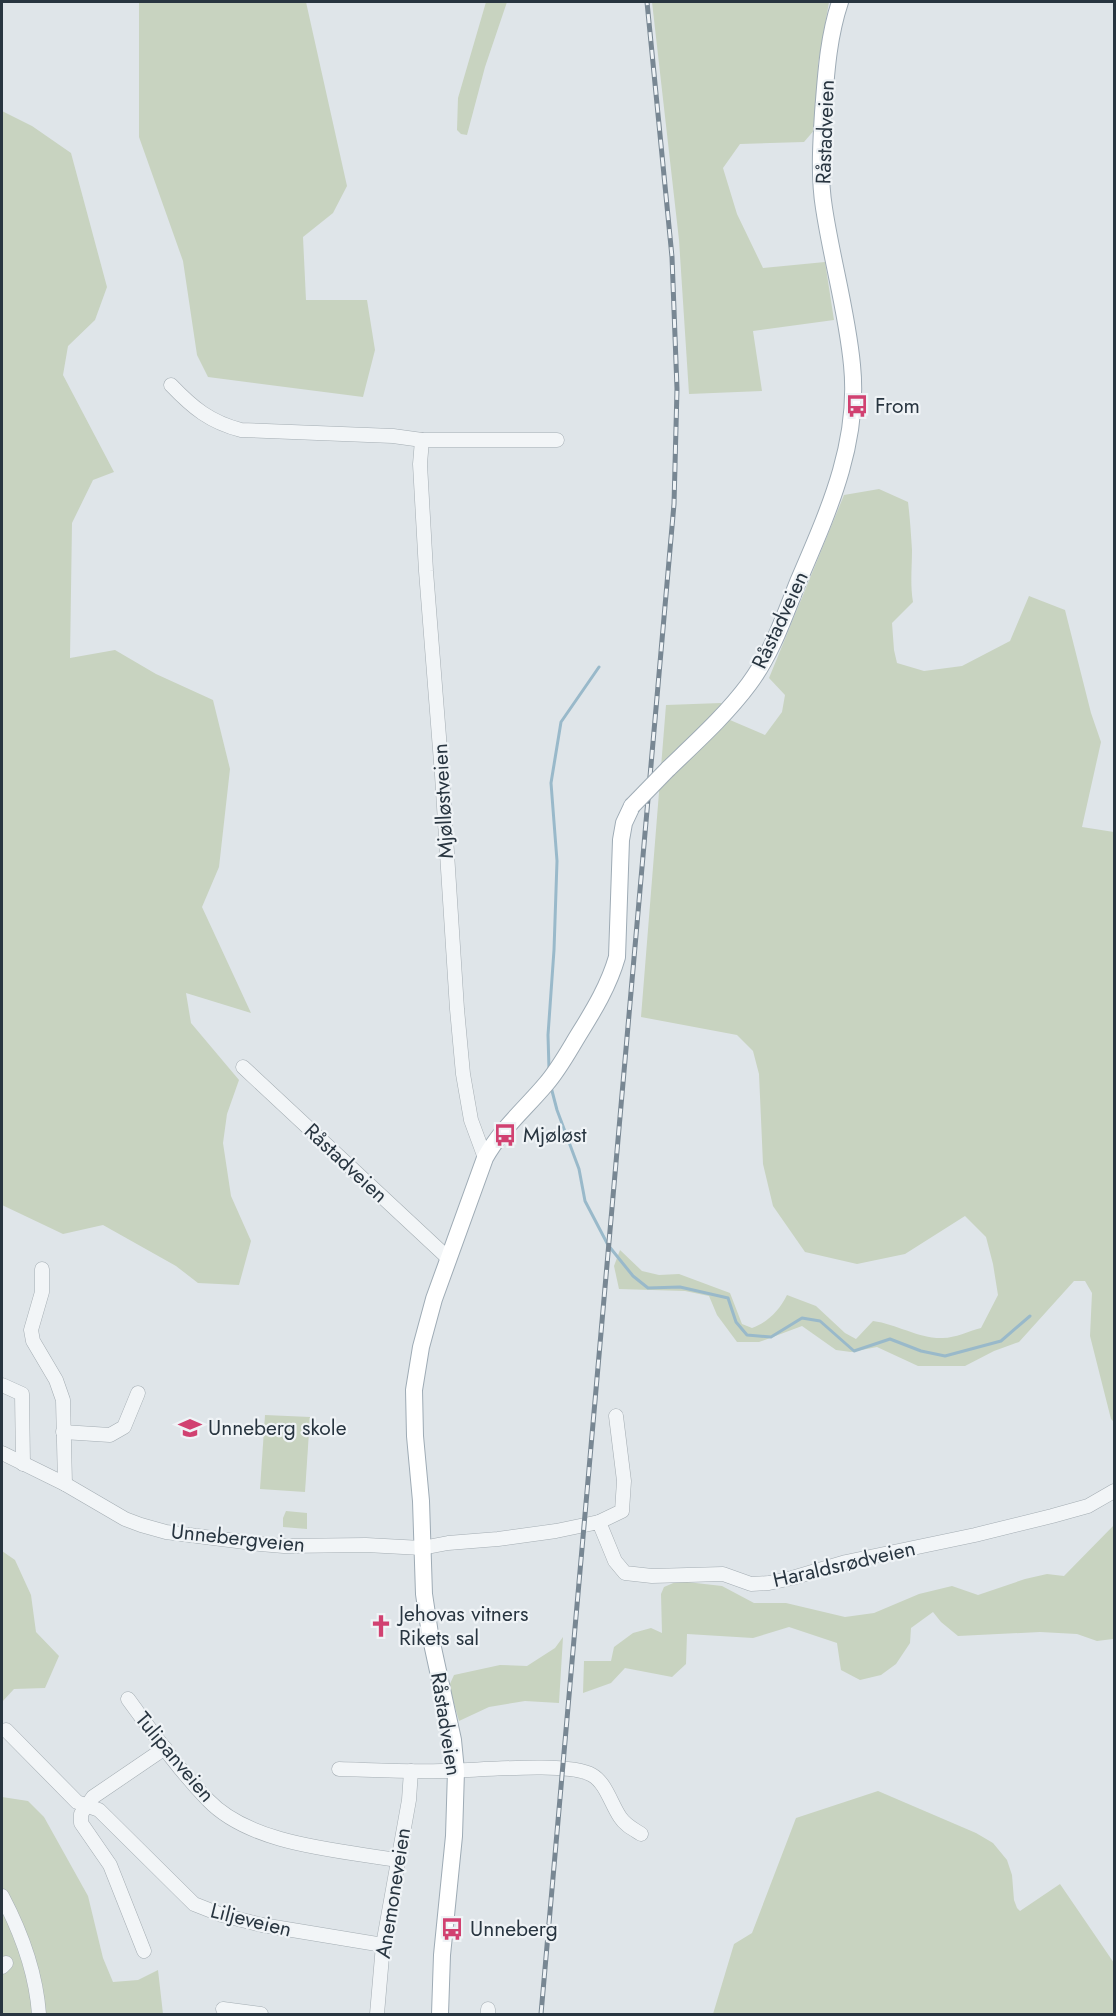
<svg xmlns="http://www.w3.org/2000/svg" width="1116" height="2016" font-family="Jost,sans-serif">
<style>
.green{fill:#c8d3c0}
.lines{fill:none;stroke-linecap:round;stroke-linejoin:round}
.stream{stroke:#99b9ca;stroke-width:3}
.minor-casing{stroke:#a4adb3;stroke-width:15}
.major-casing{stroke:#9eabb5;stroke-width:18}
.minor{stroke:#f2f5f7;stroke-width:14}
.major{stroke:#fff;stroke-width:16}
.rail-casing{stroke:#788793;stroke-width:5}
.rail{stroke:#eff3f6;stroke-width:3;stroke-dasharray:9;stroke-linecap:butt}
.major-bridge-casing{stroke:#9eabb5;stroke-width:18;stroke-linecap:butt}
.major-bridge{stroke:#fff;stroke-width:16}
.labels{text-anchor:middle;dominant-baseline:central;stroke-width:4.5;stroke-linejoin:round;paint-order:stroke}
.street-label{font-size:21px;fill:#283540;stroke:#eff3f6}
.poi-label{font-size:21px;fill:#283540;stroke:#eff3f6;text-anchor:start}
</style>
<rect width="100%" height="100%" fill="#dfe5e9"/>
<!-- green -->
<g class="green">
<polygon points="139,2 306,2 347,186 333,213 303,237 306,300 367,300 375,350 363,397 208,377 197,355 183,261 139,137"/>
<polygon points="486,2 507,2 485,67 467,135 461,134 457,130 458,98"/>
<polygon points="652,2 829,2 818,64 816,128 804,142 740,144 723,168 737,214 763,268 825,262 834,320 753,331 762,391 689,394 679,240"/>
<polygon points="2,111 32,126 71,153 107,287 95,320 68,346 63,375 114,472 93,480 72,523 70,658 115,650 156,674 213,700 230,769 219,867 202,907 251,1013 186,993 191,1023 239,1080 227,1114 223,1143 231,1196 251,1241 239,1285 198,1283 176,1266 103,1225 63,1234 2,1205"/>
<path d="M879,489L908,502C910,518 911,534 912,550C912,568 910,584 913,602L892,623L894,650L897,663L924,671L962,666L1010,641L1029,596L1065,610L1091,713L1101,742L1082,827L1114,832V1422L1111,1419L1090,1336L1092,1293L1085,1281H1074L1019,1342L994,1351L965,1366H918L877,1347L851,1352L836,1350L802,1326L759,1342H737L717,1315L709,1296L685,1291L619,1289L614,1266L620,1250L642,1271L659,1275L679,1274L730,1293L742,1324L752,1328C768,1322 779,1311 787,1295L816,1306L845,1333L856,1339L873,1321C897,1324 919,1339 943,1338C955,1338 969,1331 981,1328L998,1295L993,1264L986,1237L965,1216L905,1254L857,1264L805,1252L773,1206L763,1164L759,1074L753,1051L737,1035L641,1017L666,705L721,703L730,720L765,735L782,712L785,695L769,678L844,495Z"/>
<polygon points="265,1415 310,1417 305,1492 260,1489"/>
<polygon points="286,1511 307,1513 307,1529 283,1527 283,1518"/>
<polygon points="1114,1525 1114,1637 1113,1639 1097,1641 1077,1634 1040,1632 958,1636 941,1622 933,1612 911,1628 910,1643 896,1664 881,1675 860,1680 841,1670 837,1643 789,1627 753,1638 687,1634 686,1664 672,1677 625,1668 611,1683 583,1693 584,1661 611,1661 614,1647 633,1633 651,1628 662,1633 661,1594 664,1587 678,1581 722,1586 754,1603 786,1603 845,1617 874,1613 919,1594 952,1586 978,1595 1025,1579 1047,1574 1064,1576"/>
<polygon points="2,1551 15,1560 31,1595 36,1632 59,1656 45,1688 14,1689 2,1702"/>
<polygon points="563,1637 559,1703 525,1701 489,1707 459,1721 449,1686 454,1675 500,1665 527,1666 555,1648"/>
<polygon points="878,1791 976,1833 993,1843 1007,1860 1012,1875 1014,1900 1017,1908 1020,1911 1060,1884 1114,1963 1114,2014 713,2014 734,1944 752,1933 796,1818"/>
<polygon points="2,1797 28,1801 44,1817 88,1896 103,1958 113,1982 138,1980 158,1970 163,2014 2,2014"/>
</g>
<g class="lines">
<!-- stream -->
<g class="stream">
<polyline points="549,1069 548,1035 554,950 557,861 551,783 561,722 599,667"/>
<polyline points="551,1087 557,1110 579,1169 585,1201 608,1245 633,1276 648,1288 680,1287 728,1298 736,1322 747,1335 771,1337 802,1318 820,1321 854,1351 890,1339 921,1351 945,1356 1001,1341 1030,1316"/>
</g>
<!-- minor casing -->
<g class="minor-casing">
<g id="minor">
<path d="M171,385C193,408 210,422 241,430L393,436L422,440H557"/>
<polyline points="422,440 420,464 426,571 442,775 457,1009 463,1074 471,1120 485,1158"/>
<polyline points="243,1067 449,1259"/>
<polyline points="42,1269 42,1292 31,1330 33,1341 56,1380 63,1400 65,1484"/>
<polyline points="2,1385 22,1394 23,1464"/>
<polyline points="63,1432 110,1435 124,1427 138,1393"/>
<polyline points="2,1453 65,1484 125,1519 141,1525 166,1532 260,1544 284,1546 366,1545 422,1548 448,1543 498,1539 556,1531 599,1522 615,1561 625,1573 652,1576 723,1574 751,1584 769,1583 792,1578 846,1562 975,1535 1052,1516 1088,1506 1114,1491"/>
<polyline points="599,1522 622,1511 624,1481 616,1416"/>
<path d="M128,1699C153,1733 178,1769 208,1800C251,1845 338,1850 397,1860"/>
<polyline points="6,1730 77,1802 99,1810 194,1904 222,1915 262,1925 383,1945"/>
<path d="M339,1769C373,1770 407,1772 441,1771C473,1771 568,1761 592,1775C606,1783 611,1804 620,1817C625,1825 633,1829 641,1834"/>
<path d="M2,1896C21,1932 36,1973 39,2014"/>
<polyline points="144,1951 110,1865 81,1823 81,1814 93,1797 165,1748"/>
<polyline points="2,1967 6,1963"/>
<polyline points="223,2009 261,2014"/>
<polyline points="377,2014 383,1945 409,1800 411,1771"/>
<polyline points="488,2014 488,2009"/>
</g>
</g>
<!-- major casing -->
<g class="major-casing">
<g id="major">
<path d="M668,769C696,742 726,715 749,684C772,653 784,617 798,582C828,512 860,443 852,365C847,312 832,261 824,208C819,177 821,145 823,113C826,75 828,38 840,2"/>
<path d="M440,2014L442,1955L454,1836L456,1771L453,1740L430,1634L424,1594L421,1501L415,1436L414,1390L421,1347L434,1299L485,1158C501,1129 525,1109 546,1084C559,1069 568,1052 579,1034C594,1010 609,985 617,957L621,840L624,823L632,806"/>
</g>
</g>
<!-- minor -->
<use href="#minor" class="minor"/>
<!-- major -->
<use href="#major" class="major"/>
<!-- rail casing -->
<g class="rail-casing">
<polyline id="rail" points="541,2014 674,504 677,389 672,257 647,2"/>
</g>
<!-- rail -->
<use href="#rail" class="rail"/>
<!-- major-bridge casing -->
<g class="major-bridge-casing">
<polyline id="major-bridge" points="632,806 668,769"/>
</g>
<!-- major-bridge -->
<use href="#major-bridge" class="major-bridge"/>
</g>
<!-- icons -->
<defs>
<g id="bus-bare" transform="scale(1.8)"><path d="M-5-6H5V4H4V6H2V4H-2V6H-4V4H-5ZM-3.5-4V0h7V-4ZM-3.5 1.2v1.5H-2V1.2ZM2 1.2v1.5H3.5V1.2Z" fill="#d14171" stroke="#eff3f6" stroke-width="2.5" paint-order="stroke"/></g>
<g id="school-bare" transform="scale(1.8)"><path d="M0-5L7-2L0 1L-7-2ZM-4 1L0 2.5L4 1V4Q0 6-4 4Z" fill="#d14171" stroke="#eff3f6" stroke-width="2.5" paint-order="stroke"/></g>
<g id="church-bare" transform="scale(1.8)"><path d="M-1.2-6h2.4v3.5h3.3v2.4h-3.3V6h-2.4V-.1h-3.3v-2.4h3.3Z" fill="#d14171" stroke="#eff3f6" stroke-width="2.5" paint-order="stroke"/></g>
</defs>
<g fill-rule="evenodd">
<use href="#bus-bare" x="857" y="406"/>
<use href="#bus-bare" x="505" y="1135"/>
<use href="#school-bare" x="190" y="1428"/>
<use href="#church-bare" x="381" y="1626"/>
<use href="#bus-bare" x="452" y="1929"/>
</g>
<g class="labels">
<!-- street labels -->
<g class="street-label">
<text transform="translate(825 132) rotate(-88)">Råstadveien</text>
<text transform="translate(780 620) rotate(-65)">Råstadveien</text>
<text transform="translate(443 801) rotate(-93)">Mjølløstveien</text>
<text transform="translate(346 1163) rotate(43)">Råstadveien</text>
<text transform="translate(238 1538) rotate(6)">Unnebergveien</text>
<text transform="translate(844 1564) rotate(-13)">Haraldsrødveien</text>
<text transform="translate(446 1724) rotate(81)">Råstadveien</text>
<text transform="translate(175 1757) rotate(50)">Tulipanveien</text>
<text transform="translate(393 1893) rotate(-81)">Anemoneveien</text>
<text transform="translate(251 1920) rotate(14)">Liljeveien</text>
</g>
<!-- poi labels -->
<g class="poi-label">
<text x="875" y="406">From</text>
<text x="523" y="1135">Mjøløst</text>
<text x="208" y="1428">Unneberg skole</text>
<text x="399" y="1614">Jehovas vitners<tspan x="399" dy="24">Rikets sal</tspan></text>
<text x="470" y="1929">Unneberg</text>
</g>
</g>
<!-- border -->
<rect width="1116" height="2016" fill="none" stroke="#283540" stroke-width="6"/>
</svg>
